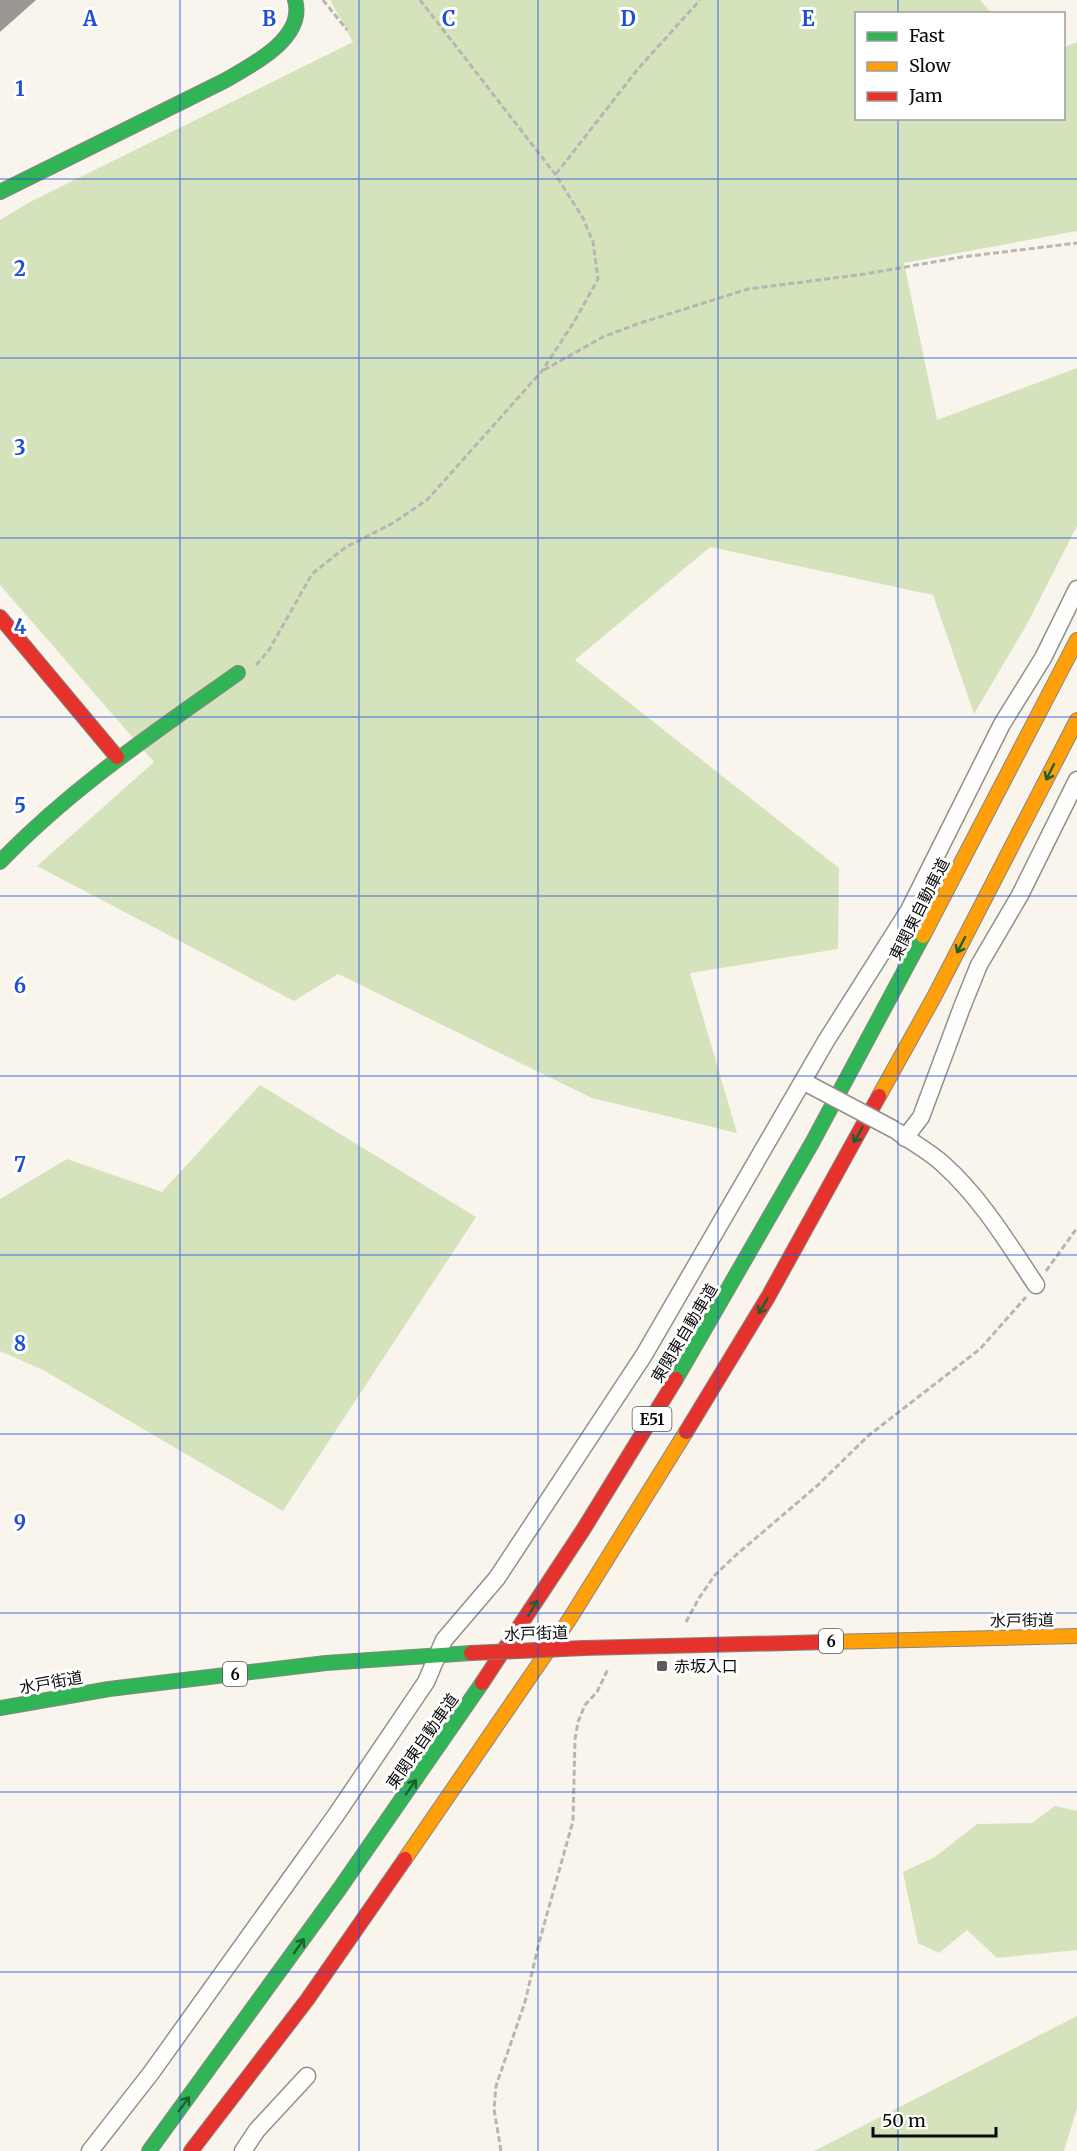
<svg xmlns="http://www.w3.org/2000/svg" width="1077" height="2151" font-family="Merriweather,'Noto Sans JP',serif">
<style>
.forest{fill:#d4e3bc}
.building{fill:#9b9893}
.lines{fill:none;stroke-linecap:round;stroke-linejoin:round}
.street-casing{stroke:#92908c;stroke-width:19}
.fast-casing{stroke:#888682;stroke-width:16}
.slow-casing{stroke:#888682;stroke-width:16}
.jam-casing{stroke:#888682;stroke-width:16}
.path{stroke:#b7b6b5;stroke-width:3;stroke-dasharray:6 3;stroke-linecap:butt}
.street{stroke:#fefefc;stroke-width:16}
.fast{stroke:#30b455;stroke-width:14}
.slow{stroke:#ff9f0a;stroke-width:14}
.jam{stroke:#e5322d;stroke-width:14}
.street-bridge-casing{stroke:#92908c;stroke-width:19;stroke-linecap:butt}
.jam-bridge-casing{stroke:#7f7d79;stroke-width:16;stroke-linecap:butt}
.street-bridge{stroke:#fefefc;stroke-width:16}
.jam-bridge{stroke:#e5322d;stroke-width:14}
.oneway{stroke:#1d5f30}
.grid{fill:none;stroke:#1d4ed8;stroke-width:1.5;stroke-opacity:0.55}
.poi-dot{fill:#5e5c59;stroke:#fff;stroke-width:2}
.labels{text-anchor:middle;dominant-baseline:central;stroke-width:6;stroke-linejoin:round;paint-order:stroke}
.shield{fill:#fff;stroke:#545454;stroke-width:1.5}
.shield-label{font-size:15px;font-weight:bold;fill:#0a0a0a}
.street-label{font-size:16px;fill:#0a0a0a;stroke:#fff}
.poi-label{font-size:16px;fill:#0a0a0a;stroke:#fff;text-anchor:start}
.grid-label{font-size:20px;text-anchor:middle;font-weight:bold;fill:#1d4ed8;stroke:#fff;stroke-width:6;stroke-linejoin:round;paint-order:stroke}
</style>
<rect width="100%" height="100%" fill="#f9f5ec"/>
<!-- forest -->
<g class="forest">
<polygon points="330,0 980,0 991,13 856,14 856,118 1064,118 1064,47 1077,42 1077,231 904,263 937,420 1077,368 1077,526 1027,624 974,714 933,595 710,547 575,660 839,868 838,949 690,973 737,1133 592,1098 338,974 294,1001 37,866 154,762 0,585 0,220 30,202 353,42"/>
<polygon points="260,1085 476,1217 283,1511 43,1370 0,1351 0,1199 67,1159 162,1192"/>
<polygon points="1055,1806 1077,1811 1077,1950 997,1958 967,1930 939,1953 918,1943 903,1872 935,1857 977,1824 1032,1823"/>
<polygon points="1077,2016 1077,2108 1064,2151 814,2151"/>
</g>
<!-- building -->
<polygon class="building" points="0,0 36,0 0,32"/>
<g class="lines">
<!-- street casing -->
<g class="street-casing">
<g id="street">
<path d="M898,1132C913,1143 930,1152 943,1164C981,1198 1008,1243 1036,1285"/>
<polyline points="905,1138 921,1117 962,1007 979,965 1020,895 1077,780"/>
<polyline points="90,2151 151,2073 336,1815 426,1682 444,1640 497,1578 644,1355 826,1041 909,910 1002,724 1043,658 1077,589"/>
<polyline points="243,2151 257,2130 307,2076"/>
</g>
</g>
<!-- fast casing -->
<g class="fast-casing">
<g id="fast">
<path d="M0,192L224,81C252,65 306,38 295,0"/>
<path d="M0,862C71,788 155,732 238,673"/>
<polyline points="676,1379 812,1143 923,936"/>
<polyline points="0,1708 109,1689 326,1663 471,1653"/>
<polyline points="149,2151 340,1888 482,1683"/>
</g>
</g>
<!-- slow casing -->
<g class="slow-casing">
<g id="slow">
<polyline points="923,936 1077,640"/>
<polyline points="879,1096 934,997 1077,720"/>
<polyline points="828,1642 1077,1636"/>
<polyline points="405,1859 569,1620 686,1432"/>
</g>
</g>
<!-- jam casing -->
<g class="jam-casing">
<g id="jam">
<polyline points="0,617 117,757"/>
<polyline points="686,1432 768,1297 879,1096"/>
<polyline points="585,1648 828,1642"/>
<polyline points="482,1683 583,1530 676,1379"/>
<polyline points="191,2151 307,2000 405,1859"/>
</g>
</g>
<!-- path -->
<g class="path">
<polyline points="323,0 347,30"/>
<polyline points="556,174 637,70 700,0"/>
<polyline points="544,370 603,337 637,324 748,289 865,274 962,257 1077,243"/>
<polyline points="256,665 269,650 312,574 346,547 393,523 427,500 542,371 574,322 598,279 593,242 583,218 555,174 420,0"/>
<polyline points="1046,1271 1077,1228"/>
<polyline points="686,1622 699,1598 715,1575 736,1555 818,1485 868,1436 980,1349 1026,1297"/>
<polyline points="501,2151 494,2109 496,2086 525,2002 540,1939 573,1821 575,1739 578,1722 585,1705 597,1692 608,1669"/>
</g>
<!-- street -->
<use href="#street" class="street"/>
<!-- fast -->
<use href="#fast" class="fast"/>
<!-- slow -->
<use href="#slow" class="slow"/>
<!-- jam -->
<use href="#jam" class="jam"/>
<!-- street-bridge casing -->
<g class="street-bridge-casing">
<polyline id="street-bridge" points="810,1085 895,1130"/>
</g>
<!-- jam-bridge casing -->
<g class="jam-bridge-casing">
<polyline id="jam-bridge" points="471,1653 585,1648"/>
</g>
<!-- street-bridge -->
<use href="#street-bridge" class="street-bridge"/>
<!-- jam-bridge -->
<use href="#jam-bridge" class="jam-bridge"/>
</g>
<!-- one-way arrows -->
<defs><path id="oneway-shaft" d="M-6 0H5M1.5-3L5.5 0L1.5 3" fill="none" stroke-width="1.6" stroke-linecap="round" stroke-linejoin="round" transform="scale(1.5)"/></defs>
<g class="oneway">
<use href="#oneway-shaft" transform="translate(1050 772) rotate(117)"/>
<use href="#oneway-shaft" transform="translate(961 945) rotate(117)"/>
<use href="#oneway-shaft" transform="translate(858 1135) rotate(119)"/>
<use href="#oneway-shaft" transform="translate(763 1306) rotate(121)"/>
<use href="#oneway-shaft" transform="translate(533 1608) rotate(-58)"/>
<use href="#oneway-shaft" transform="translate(411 1787) rotate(-55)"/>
<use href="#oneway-shaft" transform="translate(299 1946) rotate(-55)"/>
<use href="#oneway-shaft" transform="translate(184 2104) rotate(-54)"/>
</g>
<!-- grid -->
<path class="grid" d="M180,0V2151M359,0V2151M538,0V2151M718,0V2151M898,0V14M898,118V2151M0,179H1077M0,358H1077M0,538H1077M0,717H1077M0,896H1077M0,1076H1077M0,1255H1077M0,1434H1077M0,1613H1077M0,1792H1077M0,1972H1077"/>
<!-- markers -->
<rect class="poi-dot" x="656" y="1660" width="12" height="12" rx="3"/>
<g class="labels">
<!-- shield labels -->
<g class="shield">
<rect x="632.5" y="1407" width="39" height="24" rx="4.5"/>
<rect x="819" y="1629" width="24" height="24" rx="4.5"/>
<rect x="223" y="1662" width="24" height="24" rx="4.5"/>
</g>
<g class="shield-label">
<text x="652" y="1419">E51</text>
<text x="831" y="1641">6</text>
<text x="235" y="1674">6</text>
</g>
<!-- street labels -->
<g class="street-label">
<text transform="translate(919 909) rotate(-63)">東関東自動車道</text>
<text transform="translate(684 1333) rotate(-59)">東関東自動車道</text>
<text transform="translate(1022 1620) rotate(-1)">水戸街道</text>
<text transform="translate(536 1633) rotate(-2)">水戸街道</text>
<text transform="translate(51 1682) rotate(-10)">水戸街道</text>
<text transform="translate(422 1741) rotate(-55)">東関東自動車道</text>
</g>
<!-- poi labels -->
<g class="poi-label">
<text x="674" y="1666">赤坂入口</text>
</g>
</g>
<g class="grid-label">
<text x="90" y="26">A</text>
<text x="269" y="26">B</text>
<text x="449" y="26">C</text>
<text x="628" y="26">D</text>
<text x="808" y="26">E</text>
<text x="20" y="96">1</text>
<text x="20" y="276">2</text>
<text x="20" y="455">3</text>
<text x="20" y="634">4</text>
<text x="20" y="813">5</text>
<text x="20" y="993">6</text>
<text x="20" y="1172">7</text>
<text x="20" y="1351">8</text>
<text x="20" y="1530">9</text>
</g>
<!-- legend -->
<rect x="855" y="12" width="210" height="108" fill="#ffffff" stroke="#9d9d9d" stroke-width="1.5"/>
<rect x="867" y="32" width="30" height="9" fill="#30b455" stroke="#9d9d9d" stroke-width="1.5"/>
<text x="909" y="42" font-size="18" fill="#0a0a0a">Fast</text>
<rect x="867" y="62" width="30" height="9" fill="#ff9f0a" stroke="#9d9d9d" stroke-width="1.5"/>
<text x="909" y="72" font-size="18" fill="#0a0a0a">Slow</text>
<rect x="867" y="92" width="30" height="9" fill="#e5322d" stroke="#9d9d9d" stroke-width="1.5"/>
<text x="909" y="102" font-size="18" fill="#0a0a0a">Jam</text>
<!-- scale -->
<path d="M873 2127v9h123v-9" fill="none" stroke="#0a0a0a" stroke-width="3"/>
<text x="882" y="2127" font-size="18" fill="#0a0a0a" stroke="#ffffff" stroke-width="4.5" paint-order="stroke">50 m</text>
</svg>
